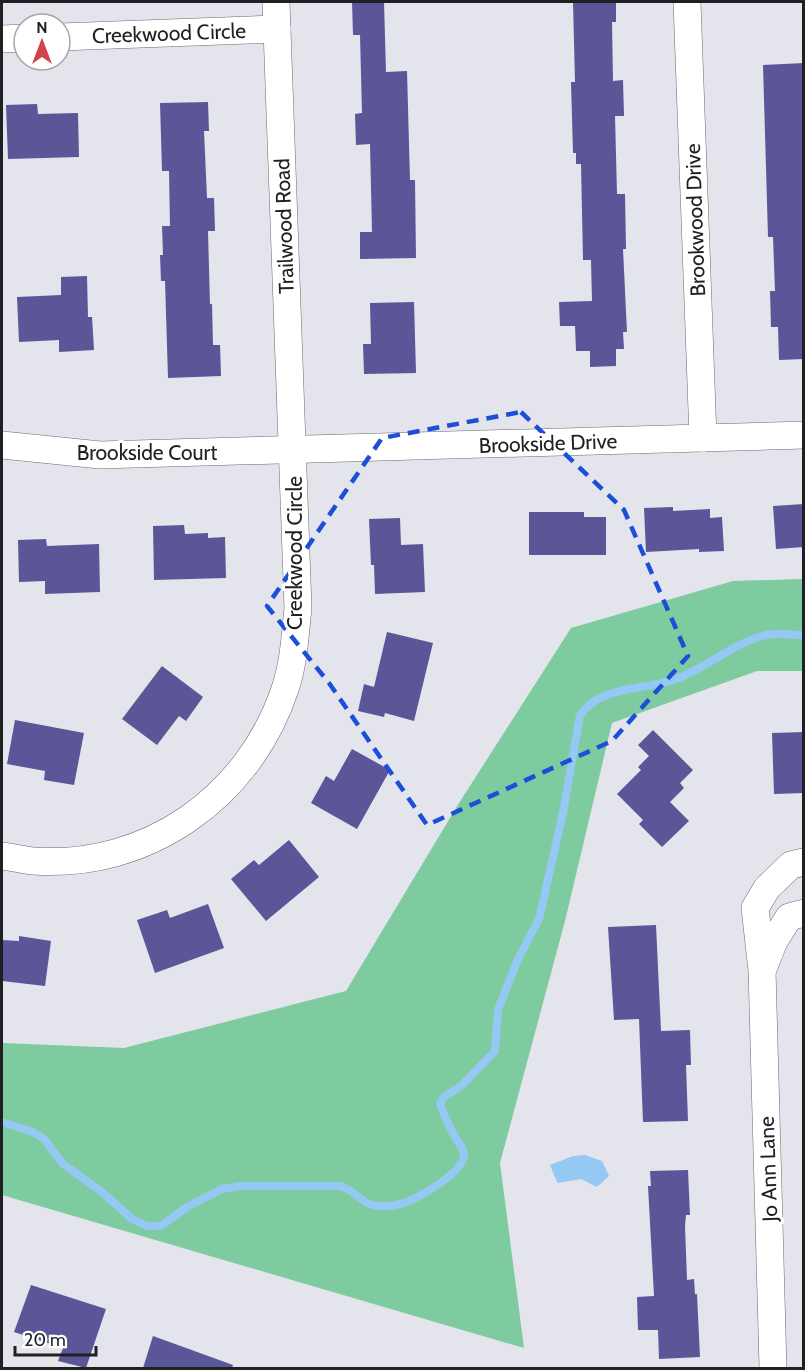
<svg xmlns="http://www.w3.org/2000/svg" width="805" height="1370" font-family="Cabin,sans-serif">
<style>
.green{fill:#7ecba0}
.water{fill:#95c9f4}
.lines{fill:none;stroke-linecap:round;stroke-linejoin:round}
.stream{stroke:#95c9f4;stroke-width:8}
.building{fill:#5a5697}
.street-casing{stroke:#6a6a71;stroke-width:28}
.street{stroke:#fff;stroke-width:27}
.marked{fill:none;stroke:#1d4ed8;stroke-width:4.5;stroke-dasharray:12 8;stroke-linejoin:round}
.labels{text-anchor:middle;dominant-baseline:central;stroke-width:6;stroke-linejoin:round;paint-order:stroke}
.street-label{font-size:21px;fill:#1f2022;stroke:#fff}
</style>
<rect width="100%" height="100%" fill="#e3e4ec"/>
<!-- green -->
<polygon class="green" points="803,579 803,671 757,671 612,723 565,921 500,1163 524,1348 2,1195 2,1043 124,1048 346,991 459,803 571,628 733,581"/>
<!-- water -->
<polygon class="water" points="585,1155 602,1161 609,1176 597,1187 581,1179 558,1183 557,1182 550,1165 573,1156"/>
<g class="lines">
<!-- stream -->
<path class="stream" d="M2,1122L33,1132L44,1139L63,1164L102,1192L132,1219L147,1226H161L187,1207L222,1189L240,1186H341C354,1190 361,1203 373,1205C382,1207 393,1206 401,1204C416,1200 467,1171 464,1153C463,1148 458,1142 455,1137C449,1125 443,1115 440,1103L444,1097L461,1086L495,1051L498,1010L518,959L539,919L563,813L580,715C603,684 644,691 676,679C706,668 731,645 762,636C774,632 791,635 804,635"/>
</g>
<!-- building -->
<g class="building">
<polygon points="352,2 384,2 386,72 407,71 410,180 415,180 416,258 360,259 360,232 372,232 370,144 356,145 355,114 362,113 360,35 353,35"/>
<polygon points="573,2 616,2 616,22 612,22 613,81 623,80 624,116 615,116 617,194 625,194 626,249 623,249 627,332 623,332 624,349 616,349 616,366 590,367 590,351 576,351 575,326 560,326 559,302 592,301 591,260 583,260 581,164 576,164 576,153 573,153 571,82 575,82"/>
<polygon points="804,63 804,359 779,360 778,327 771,327 770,291 775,291 773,237 768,237 763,65"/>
<polygon points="208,102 209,131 204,131 207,198 214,198 215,231 208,231 210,304 212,304 213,345 220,345 221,376 168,378 165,281 161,281 160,255 163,255 162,226 170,226 169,171 162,171 160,103"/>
<polygon points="37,104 38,114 78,113 79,157 8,159 6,105"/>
<polygon points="87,276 88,317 92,317 94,350 59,352 59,340 19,342 17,297 61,295 61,277"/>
<polygon points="414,302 416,373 364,374 363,344 371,344 370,303"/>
<polygon points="804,504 804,547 776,549 773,506"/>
<polygon points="673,507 673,511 710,509 710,518 722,517 724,551 699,552 699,549 646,552 644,508"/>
<polygon points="529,512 584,512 584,517 606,517 606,555 529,555"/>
<polygon points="400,518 401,545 423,544 425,592 375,594 374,565 371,565 369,519"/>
<polygon points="184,525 185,534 208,533 208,538 225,537 226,578 154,580 153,526"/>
<polygon points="46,539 47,546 99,544 100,592 45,594 45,581 19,582 18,540"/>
<polygon points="387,632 433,643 414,721 385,713 384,717 358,711 364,684 374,687"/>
<polygon points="162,666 203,697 186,721 179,716 157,745 122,719"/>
<polygon points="15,720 84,733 74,785 44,780 45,771 7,764"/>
<polygon points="653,730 693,770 680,783 684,788 670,802 689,821 662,847 639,824 643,820 617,794 641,770 638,767 649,756 638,745"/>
<polygon points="804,732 804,793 774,794 772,733"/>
<polygon points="352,749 390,770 357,829 311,803 326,776 334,781"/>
<polygon points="289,840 319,877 266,921 231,879 254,860 259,865"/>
<polygon points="208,904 224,948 155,973 137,920 167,910 170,918"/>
<polygon points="656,925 661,1031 690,1030 691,1065 686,1065 688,1121 643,1122 639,1019 614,1020 608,927"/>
<polygon points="19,936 51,941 45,986 2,981 2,940 19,941"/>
<polygon points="688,1170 690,1215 686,1215 685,1226 687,1280 694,1279 695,1294 697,1294 700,1357 659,1359 658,1330 638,1330 637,1297 654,1296 648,1186 651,1186 650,1171"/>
<polygon points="31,1285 106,1309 86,1368 58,1361 63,1348 14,1332"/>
<polygon points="153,1336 233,1365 232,1368 143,1368"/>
</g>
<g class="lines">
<!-- street casing -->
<g class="street-casing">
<g id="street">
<polyline points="687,2 703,438"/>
<polyline points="60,37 277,29"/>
<polyline points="2,39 24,38"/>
<polyline points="2,445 100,455 804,435"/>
<path d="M2,856C12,857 23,860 33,861C148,869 249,797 285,689C294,663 295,635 298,608L276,2"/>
<polyline points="763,969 774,941 789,917 804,913"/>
<polyline points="773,1368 762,970 755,908 767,888 791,865 804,862"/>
</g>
</g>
<!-- street -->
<use href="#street" class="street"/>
</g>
<!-- marked area -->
<path class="marked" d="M521,412L624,510L688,656L612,741L427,825L329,683L267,606L382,438Z"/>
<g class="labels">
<!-- street labels -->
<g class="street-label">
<text transform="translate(169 33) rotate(-2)">Creekwood Circle</text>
<text transform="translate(695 220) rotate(-92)">Brookwood Drive</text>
<text transform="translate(284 226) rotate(-92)">Trailwood Road</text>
<text transform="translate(548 443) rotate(-2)">Brookside Drive</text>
<text x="147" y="452">Brookside Court</text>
<text transform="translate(294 553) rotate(-90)">Creekwood Circle</text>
<text transform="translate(768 1169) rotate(-92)">Jo Ann Lane</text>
</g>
</g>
<!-- border -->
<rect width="805" height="1370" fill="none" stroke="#1f2022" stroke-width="6"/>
<!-- north arrow -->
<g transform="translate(42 42)"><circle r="28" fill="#ffffff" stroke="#a5a6a7" stroke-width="1.5"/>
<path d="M0-4.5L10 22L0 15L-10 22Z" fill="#d3434e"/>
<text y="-9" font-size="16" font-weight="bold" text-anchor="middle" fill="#1f2022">N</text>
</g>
<!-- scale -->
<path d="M15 1346v9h81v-9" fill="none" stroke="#1f2022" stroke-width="3"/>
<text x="24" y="1346" font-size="18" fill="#1f2022" stroke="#ffffff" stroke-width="4.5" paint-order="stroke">20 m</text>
</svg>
